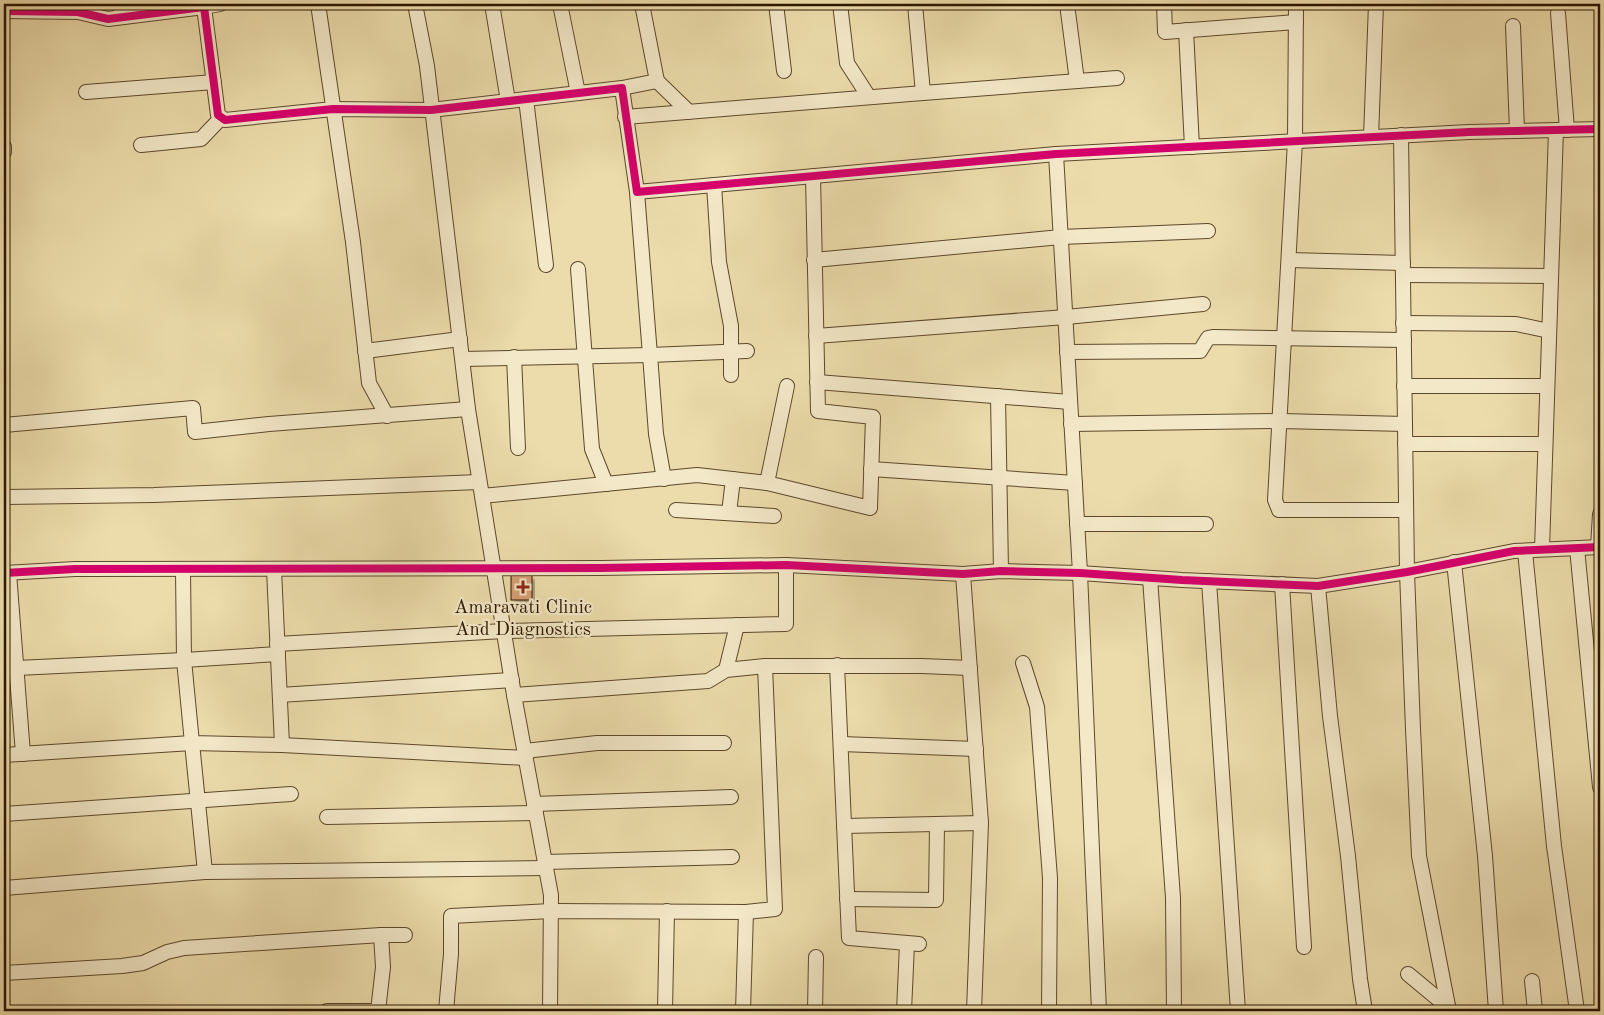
<svg xmlns="http://www.w3.org/2000/svg" width="1604" height="1015" font-family="'Old Standard TT',serif">
<style>
.building{fill:#d79f74;stroke:#2c1600;filter:url(#shadow)}
.lines{fill:none;stroke-linecap:round;stroke-linejoin:round}
.minor-casing{stroke:#5c482b;stroke-width:16}
.minor{stroke:#f3e8c8;stroke-width:14}
.cycleway-casing{stroke:#f3e8c8;stroke-width:11}
.cycleway{stroke:#d6006c;stroke-width:8}
.poi-dot{fill:#8f2418;stroke:#f3e8c8;stroke-width:2}
.labels{text-anchor:middle;dominant-baseline:central;stroke-width:4.5;stroke-linejoin:round;paint-order:stroke}
.poi-label{font-size:19px;fill:#2c1600;stroke:#f3e8c8}
</style>
<defs>
<filter id="shadow"><feDropShadow dx="4.5" dy="4.5" stdDeviation="1" flood-color="#0004"/></filter>
</defs>
<rect width="100%" height="100%" fill="#ecdcab"/>
<filter id="stains"><feTurbulence type="fractalNoise" baseFrequency=".004" numOctaves="4"/><feColorMatrix values="0 0 0 0 .2 0 0 0 0 .09 0 0 0 0 .02 0 0 0 .5 -.17"/></filter>
<radialGradient id="worn" r=".72"><stop offset=".6" stop-color="#630" stop-opacity="0"/><stop offset="1" stop-color="#630" stop-opacity=".3"/></radialGradient>
<!-- building -->
<rect class="building" x="511" y="575" width="21" height="25"/>
<g class="lines">
<!-- minor casing -->
<g class="minor-casing">
<g id="minor">
<polyline points="318,4 353,242 369,383 387,416"/>
<polyline points="415,4 427,66 468,409 514,695 551,895 550,1011"/>
<polyline points="492,4 508,101"/>
<polyline points="560,4 578,93"/>
<polyline points="776,4 784,71"/>
<polyline points="840,4 847,63 869,97"/>
<polyline points="1067,4 1077,81"/>
<polyline points="1164,4 1165,32 1296,22"/>
<polyline points="1296,4 1295,141 1275,500 1279,510 1406,510"/>
<polyline points="204,7 220,4"/>
<polyline points="4,11 78,12 108,19 204,7 218,115 225,120 333,109 431,110 622,88 637,192 1056,154 1469,132 1600,129"/>
<polyline points="1558,13 1567,130"/>
<polyline points="118,17 129,4"/>
<polyline points="1513,26 1517,131"/>
<polyline points="1186,30 1192,147"/>
<polyline points="657,81 689,112"/>
<polyline points="622,88 657,81 642,4"/>
<polyline points="86,92 214,82"/>
<polyline points="923,93 1117,78"/>
<polyline points="526,99 546,265"/>
<polyline points="625,117 923,93 915,4"/>
<polyline points="1401,135 1407,572 1413,729 1419,856 1449,1011"/>
<polyline points="1371,137 1376,4"/>
<polyline points="141,145 201,139 221,118"/>
<polyline points="4,147 4,152"/>
<polyline points="1056,154 1080,573 1099,1011"/>
<polyline points="714,185 719,262 731,326 731,375"/>
<polyline points="814,260 1061,237 1208,231"/>
<polyline points="1289,260 1403,263"/>
<polyline points="578,269 592,449 606,484"/>
<polyline points="1403,275 1551,276"/>
<polyline points="1403,323 1516,324 1549,331"/>
<polyline points="816,336 1066,317 1203,304"/>
<polyline points="365,351 460,339"/>
<polyline points="1067,352 1200,351 1208,338 1214,337 1404,340"/>
<polyline points="514,357 518,448"/>
<polyline points="463,359 650,355 637,192"/>
<polyline points="817,382 1070,402"/>
<polyline points="1404,386 1547,386"/>
<polyline points="998,396 1001,571"/>
<polyline points="1071,424 1280,421 1405,424"/>
<polyline points="4,425 193,408 195,432 269,424 468,409"/>
<polyline points="1405,444 1545,444"/>
<polyline points="871,469 1075,483"/>
<polyline points="664,479 656,434 650,355 747,351"/>
<polyline points="767,483 787,386"/>
<polyline points="482,496 697,475 767,483 870,508 873,417 818,411 813,176"/>
<polyline points="4,497 154,495 479,482"/>
<polyline points="676,510 774,516"/>
<polyline points="729,513 733,479"/>
<polyline points="1077,524 1206,524"/>
<polyline points="1598,547 1600,514"/>
<polyline points="1577,548 1600,787"/>
<polyline points="1542,549 1556,130"/>
<polyline points="1525,551 1554,846 1577,1011"/>
<polyline points="1454,562 1485,856 1496,1011"/>
<polyline points="183,569 184,660 192,743 282,745 526,758"/>
<polyline points="274,569 282,745"/>
<polyline points="4,573 75,569 601,568 786,565 963,574 1001,571 1080,573 1182,580 1318,586 1407,572 1514,551 1600,547"/>
<polyline points="9,573 23,754"/>
<polyline points="963,574 981,823 974,1011"/>
<polyline points="1150,578 1173,898 1174,1011"/>
<polyline points="1209,581 1238,1011"/>
<polyline points="1282,584 1304,947"/>
<polyline points="1318,586 1330,716 1348,856 1360,979 1365,1011"/>
<polyline points="277,644 504,631 786,624 786,565"/>
<polyline points="1023,663 1037,707 1050,878 1049,1011"/>
<polyline points="837,665 849,938 919,944"/>
<polyline points="17,668 184,660 278,654"/>
<polyline points="726,670 737,625"/>
<polyline points="280,695 512,680"/>
<polyline points="514,695 708,681 726,670 765,666 922,666 970,668"/>
<polyline points="841,744 976,749"/>
<polyline points="525,751 597,743 724,743"/>
<polyline points="4,755 192,743 205,872"/>
<polyline points="534,804 731,797"/>
<polyline points="4,814 291,794"/>
<polyline points="327,817 536,813"/>
<polyline points="844,826 981,823"/>
<polyline points="545,862 732,857"/>
<polyline points="4,888 205,872 546,868"/>
<polyline points="847,899 936,900 937,824"/>
<polyline points="4,973 122,966 143,963 167,952 184,948 381,935 405,935"/>
<polyline points="1408,974 1449,1008"/>
<polyline points="1532,981 1535,1011"/>
<polyline points="327,1011 378,1011"/>
<polyline points="378,1011 383,967 381,935"/>
<polyline points="446,1011 451,954 451,916 551,911 746,912 775,909 765,666"/>
<polyline points="665,1011 667,911"/>
<polyline points="743,1011 746,912"/>
<polyline points="815,1011 816,957"/>
<polyline points="904,1011 907,944"/>
</g>
</g>
<!-- minor -->
<use href="#minor" class="minor"/>
<!-- cycleway casing -->
<g class="cycleway-casing">
<g id="cycleway">
<polyline points="4,11 78,12 108,19 204,7 218,115 225,120 333,109 431,110 622,88 637,192 1056,154 1469,132 1600,129"/>
<polyline points="4,573 75,569 601,568 786,565 963,574 1001,571 1080,573 1182,580 1318,586 1407,572 1514,551 1600,547"/>
</g>
</g>
<!-- cycleway -->
<use href="#cycleway" class="cycleway"/>
</g>
<!-- markers -->
<path class="poi-dot" d="M520.5 579.5h5v5h5v5h-5v5h-5v-5h-5v-5h5z"/>
<g class="labels">
<!-- poi labels -->
<g class="poi-label">
<text x="523" y="608">Amaravati Clinic<tspan x="523" dy="22">And Diagnostics</tspan></text>
</g>
</g>
<!-- margin -->
<rect width="1604" height="1015" fill="none" stroke="#ecdcab" stroke-width="20"/>
<rect x="5" y="5" width="1594" height="1005" fill="none" stroke="#2c1600" stroke-width="2.5"/>
<rect x="10" y="10" width="1584" height="995" fill="none" stroke="#2c1600"/>
<rect width="100%" height="100%" filter="url(#stains)"/>
<rect width="100%" height="100%" fill="url(#worn)"/>
</svg>
